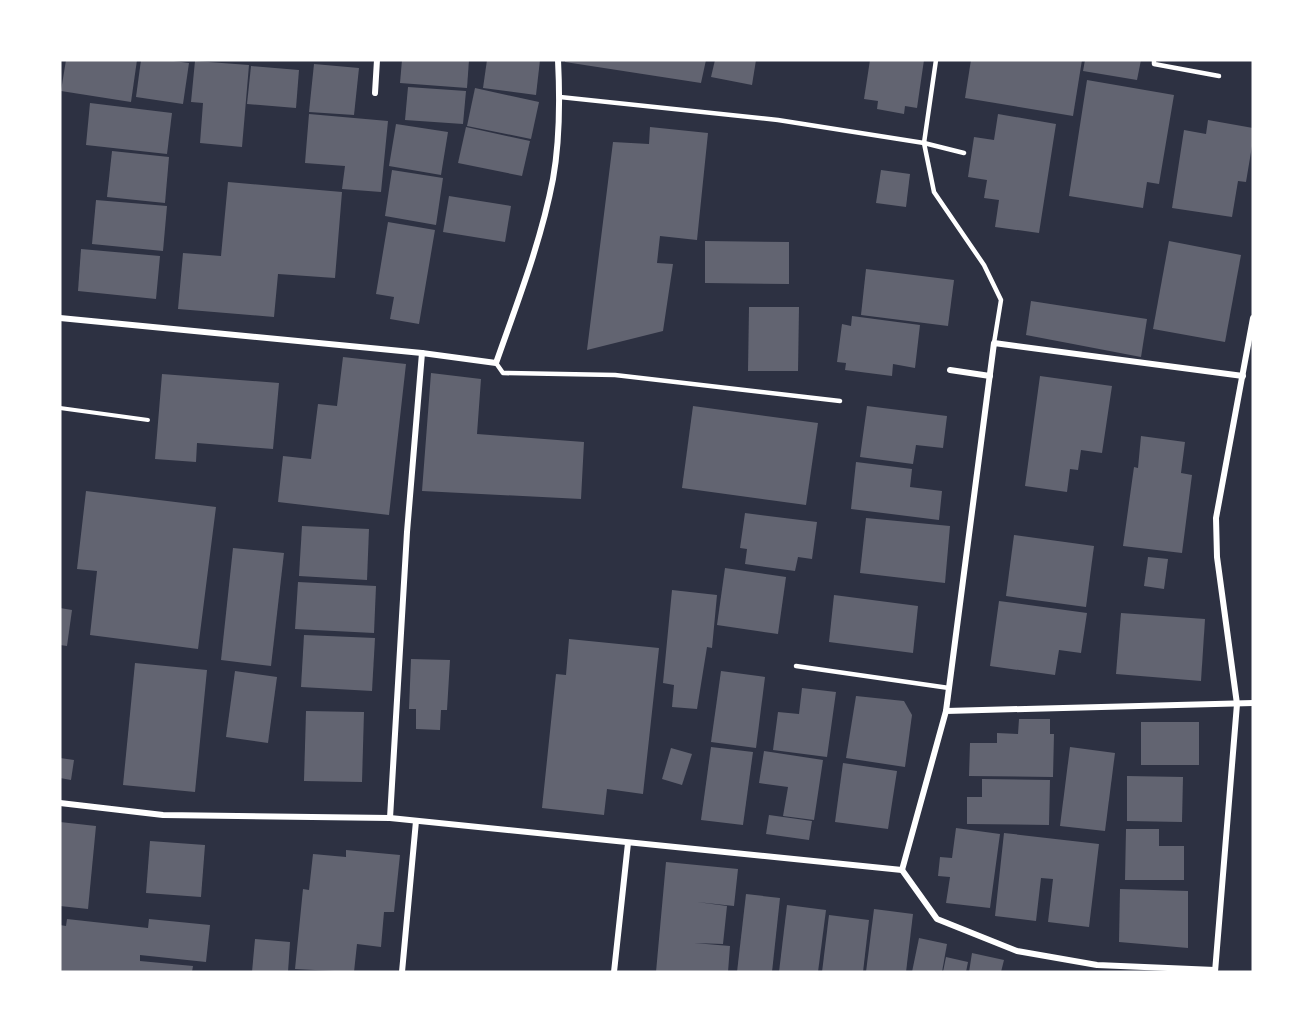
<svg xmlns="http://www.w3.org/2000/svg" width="1313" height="1032" font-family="Barlow,sans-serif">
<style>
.building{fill:#626471}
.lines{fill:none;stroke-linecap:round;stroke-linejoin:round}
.path{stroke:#fff;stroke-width:4}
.service{stroke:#fff;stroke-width:4.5}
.minor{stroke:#fff;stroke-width:6}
</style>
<rect width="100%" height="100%" fill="#2d3142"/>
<!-- building -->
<g class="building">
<polygon points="66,60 137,60 131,102 61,91"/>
<polygon points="141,60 166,60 189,63 183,104 136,97"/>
<polygon points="402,60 469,60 467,88 400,83"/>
<polygon points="487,60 540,60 536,95 483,88"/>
<polygon points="565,60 706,60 701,83 565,62"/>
<polygon points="715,60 756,60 752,85 711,77"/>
<polygon points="870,60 924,60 917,108 905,106 904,114 877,109 878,101 864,99"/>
<polygon points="971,60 1082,60 1073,116 965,98"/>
<polygon points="1085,60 1141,60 1137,80 1083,71"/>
<polygon points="195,61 249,65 242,147 200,143 203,103 191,102"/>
<polygon points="314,64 359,68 354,115 309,112"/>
<polygon points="251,66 299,70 296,108 247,104"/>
<polygon points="1087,80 1174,95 1159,184 1147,182 1143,208 1069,196"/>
<polygon points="408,87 466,91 463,124 405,120"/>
<polygon points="475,88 539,102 531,139 467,126"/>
<polygon points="90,103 172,113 167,154 86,145"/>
<polygon points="309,114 388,121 381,192 342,189 345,166 305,163"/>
<polygon points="998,114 1056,124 1039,233 995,227 999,200 984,198 987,180 968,177 974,137 994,140"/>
<polygon points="1208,120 1253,128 1253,140 1246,182 1238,181 1232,217 1172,208 1184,130 1206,134"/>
<polygon points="396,124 448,132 441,175 389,166"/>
<polygon points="466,127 530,141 522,176 458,163"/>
<polygon points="650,127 708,133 697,240 660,236 657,263 673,264 663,331 587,350 613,142 649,144"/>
<polygon points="112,151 169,157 165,203 107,197"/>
<polygon points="392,170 443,178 436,225 385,216"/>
<polygon points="881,170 910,174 906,207 876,203"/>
<polygon points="228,182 342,192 335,278 278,274 274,317 178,309 183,253 221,256"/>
<polygon points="449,196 511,206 505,242 443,232"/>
<polygon points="96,200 167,206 163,251 92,244"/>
<polygon points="388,222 435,230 419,324 390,319 394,297 376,294"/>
<polygon points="705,241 789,242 789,284 705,283"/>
<polygon points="1169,241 1241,255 1225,342 1153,329"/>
<polygon points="81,249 160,256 156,299 78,291"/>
<polygon points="866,269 954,280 948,326 861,315"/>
<polygon points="1031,301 1147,319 1141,357 1026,335"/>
<polygon points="749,307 799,307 798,371 748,371"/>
<polygon points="852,316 920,325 915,368 893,364 892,376 845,370 846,363 837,362 842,324 851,326"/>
<polygon points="343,357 406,364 389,515 278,502 283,456 311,459 318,404 337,406"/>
<polygon points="431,373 481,379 477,434 584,442 581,499 422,491"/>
<polygon points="162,374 279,383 273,449 197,443 196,462 155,459"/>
<polygon points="1040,376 1112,386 1102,453 1081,450 1078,470 1070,469 1067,492 1025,486"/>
<polygon points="693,406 818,423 806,505 682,488"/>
<polygon points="867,406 947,416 943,448 916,445 913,464 860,457"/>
<polygon points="1141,436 1185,442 1181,473 1192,475 1182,553 1123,546 1134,467 1138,468"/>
<polygon points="856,462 912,469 910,487 942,491 939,520 851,509"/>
<polygon points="86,491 216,507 198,649 90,635 97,571 77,569"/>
<polygon points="745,513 817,522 812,559 798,557 795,571 745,564 747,549 740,548"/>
<polygon points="866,518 950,526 945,583 860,573"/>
<polygon points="302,526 369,529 367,580 299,576"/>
<polygon points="1014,535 1094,546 1086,607 1006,596"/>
<polygon points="233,548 284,553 271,666 221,660"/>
<polygon points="1148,557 1168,559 1164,589 1144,586"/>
<polygon points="725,568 786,577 778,634 717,625"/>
<polygon points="298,582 376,586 374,633 295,629"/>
<polygon points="672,590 717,595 712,648 707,647 697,709 672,707 674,685 663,683"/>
<polygon points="834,595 918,606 913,653 829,642"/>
<polygon points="999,601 1087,613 1081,653 1059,650 1055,675 990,666"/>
<polygon points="60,608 72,610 67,646 60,645"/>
<polygon points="1121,613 1205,619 1201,681 1116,674"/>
<polygon points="304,635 375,638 372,691 301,687"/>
<polygon points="569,639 659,648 643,794 607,789 604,815 542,808 556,674 566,675"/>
<polygon points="411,659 450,660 447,710 441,710 440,730 416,729 416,709 409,709"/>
<polygon points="135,663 207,670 195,792 123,785"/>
<polygon points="235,671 277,677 268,743 226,737"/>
<polygon points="721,671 765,677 756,748 711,742"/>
<polygon points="802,688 836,692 827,757 773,750 778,712 799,714"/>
<polygon points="856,696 904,701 912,715 905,767 846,758"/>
<polygon points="306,711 364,712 362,782 304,781"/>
<polygon points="1019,719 1050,719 1050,734 1054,734 1053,777 969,776 970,743 997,743 997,733 1018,734"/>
<rect x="1141" y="722" width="58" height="43"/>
<polygon points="711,747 753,752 743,825 701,820"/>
<polygon points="1070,747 1115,753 1105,831 1060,826"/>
<polygon points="671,748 692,754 682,785 662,779"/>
<polygon points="764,751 823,760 814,820 783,816 788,787 759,783"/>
<polygon points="60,758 74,760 71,780 60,778"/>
<polygon points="843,763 897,771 888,829 835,822"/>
<polygon points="1127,776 1183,777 1182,822 1127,821"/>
<polygon points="982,779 1050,780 1049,825 967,824 967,797 982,797"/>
<polygon points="769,815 812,821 809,840 766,834"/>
<polygon points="60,822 96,826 88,909 60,906"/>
<polygon points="956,828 1000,834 990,908 946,903 950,877 938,876 940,857 952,858"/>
<polygon points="1126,829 1159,829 1159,846 1184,846 1184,880 1125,880"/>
<polygon points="1004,833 1099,844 1089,927 1048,922 1053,879 1041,878 1036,921 995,916"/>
<polygon points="150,841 205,845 201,897 146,893"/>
<polygon points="346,850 400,855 394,912 384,912 381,947 357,944 354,972 295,969 303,889 309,890 313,854 346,857"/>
<polygon points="666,862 738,869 734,906 697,902 727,906 723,944 694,943 730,946 728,972 656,972"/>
<polygon points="1120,889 1188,891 1188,948 1119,942"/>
<polygon points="746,894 780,898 772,972 737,972"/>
<polygon points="787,905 826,910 818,972 779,972"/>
<polygon points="874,909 913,914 906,972 866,972"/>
<polygon points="829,915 869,920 863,972 822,972"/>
<polygon points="67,919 148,928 149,919 210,925 206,962 140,955 140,961 193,966 192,972 60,972 60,925 66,926"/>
<polygon points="919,938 947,944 942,972 912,972"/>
<polygon points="255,939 290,942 288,972 252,972"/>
<polygon points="972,953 1004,960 1001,972 969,972"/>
<polygon points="946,957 968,962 966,972 943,972"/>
</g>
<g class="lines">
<!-- path -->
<polyline class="path" points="60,408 148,420"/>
<!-- service -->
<g class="service">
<polyline points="936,60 924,143 934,192 984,265 1001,300 994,343"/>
<polyline points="1154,60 1154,64 1219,76"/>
<polyline points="560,97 778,120 924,143 964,153"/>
<polyline points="496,363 503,373 615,375 840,401"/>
<polyline points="796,666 949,688"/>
</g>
<!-- minor -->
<g class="minor">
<polyline points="375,93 377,60"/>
<path d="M60,318L422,353L496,363C517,303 541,242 553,179C560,140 560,99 558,60"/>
<polyline points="950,370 990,376"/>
<polyline points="946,711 994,343 1243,376"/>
<polyline points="60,803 163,815 390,818 902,870 946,711 1253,703"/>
<polyline points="390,818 407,532 422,353"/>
<polyline points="902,870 937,919 1017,951 1097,965 1215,970"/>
<polyline points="402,972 416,821"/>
<polyline points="614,972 628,843"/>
<polyline points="1215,972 1237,704 1217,557 1216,518 1253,318"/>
</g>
</g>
<!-- border -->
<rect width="1313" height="1032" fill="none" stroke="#ffffff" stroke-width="123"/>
</svg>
